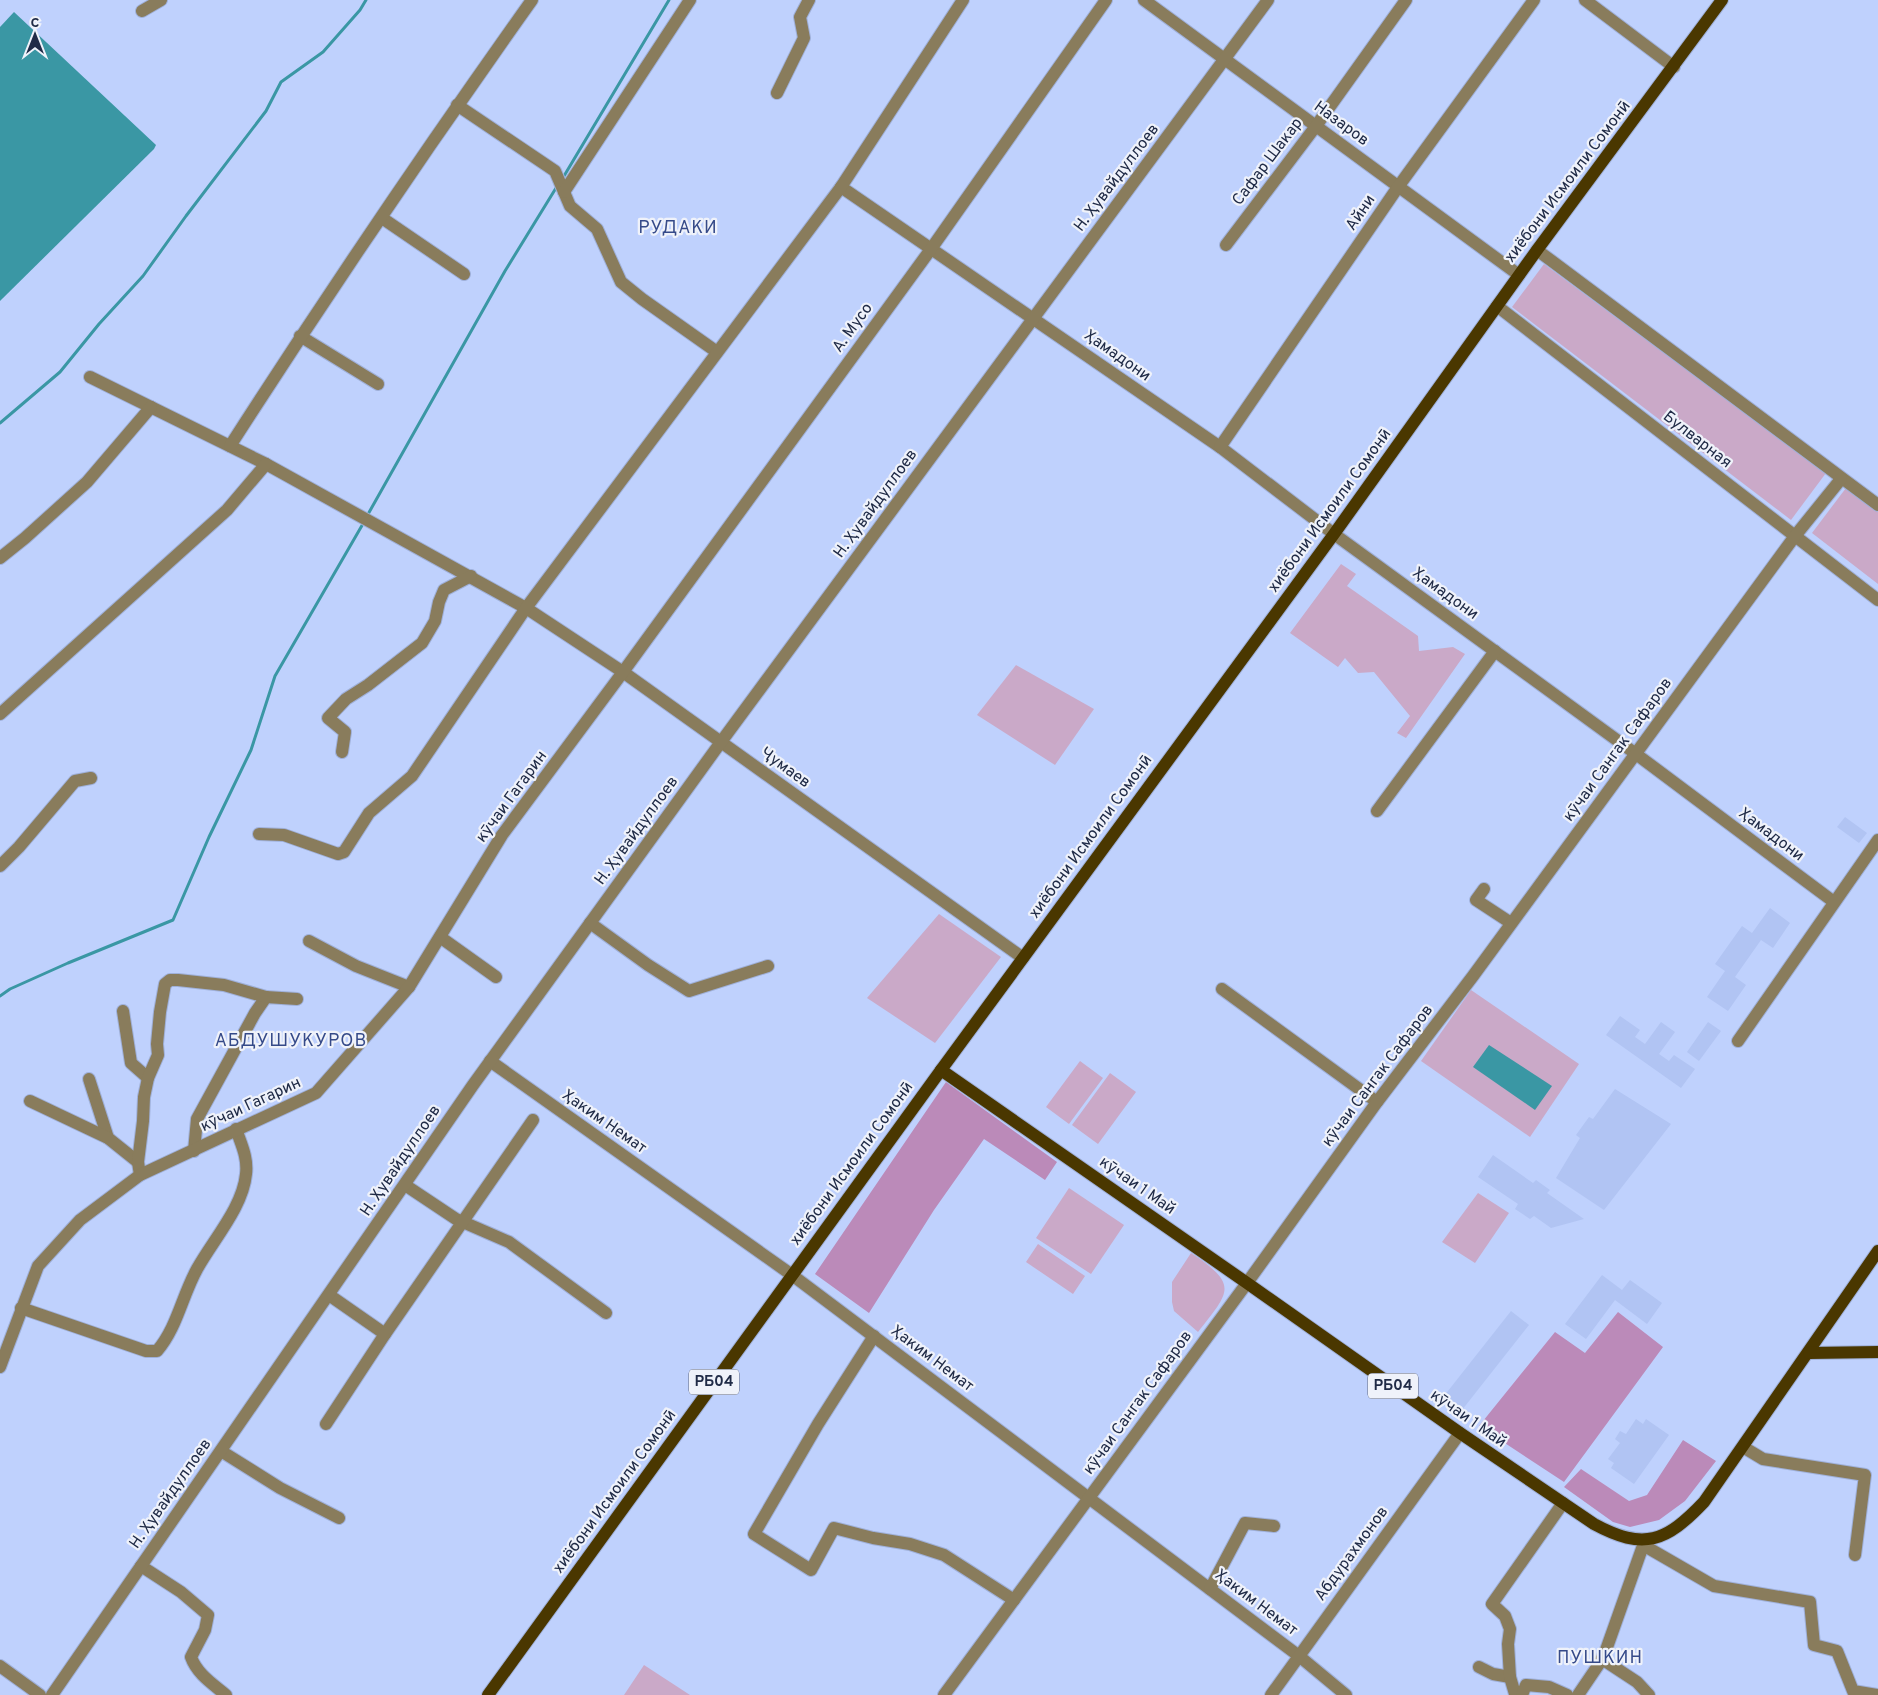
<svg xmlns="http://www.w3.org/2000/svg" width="1878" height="1695" font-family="Overpass,sans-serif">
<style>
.built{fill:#b1c4f3}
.green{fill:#caa9c8}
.forest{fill:#bb8ab9}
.water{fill:#3a97a4}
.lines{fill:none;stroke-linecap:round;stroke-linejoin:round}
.stream{stroke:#3a97a4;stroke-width:3}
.minor-casing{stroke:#9fb0d9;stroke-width:14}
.major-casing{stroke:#9fb0d9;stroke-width:14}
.minor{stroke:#897c5c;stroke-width:12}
.major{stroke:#4a3700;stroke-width:12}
.labels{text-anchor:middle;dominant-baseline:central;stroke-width:4.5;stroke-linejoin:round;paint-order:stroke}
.shield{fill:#eff2fa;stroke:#5e677d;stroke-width:1}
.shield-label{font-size:15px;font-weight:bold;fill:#202b47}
.street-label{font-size:16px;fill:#202b47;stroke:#eff2fa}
.neighbourhood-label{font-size:18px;letter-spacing:1px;fill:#354a89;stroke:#eff2fa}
</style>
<rect width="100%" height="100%" fill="#bfd1fd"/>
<!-- built -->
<g class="built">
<polygon points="1845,817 1867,833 1859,843 1837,827"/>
<polygon points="1770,908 1790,923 1773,948 1761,940 1735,977 1746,985 1728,1011 1707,997 1725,971 1715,964 1742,926 1752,933"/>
<polygon points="1620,1016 1640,1030 1635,1037 1645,1044 1661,1022 1675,1032 1659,1054 1669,1061 1674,1055 1695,1069 1681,1088 1606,1035"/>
<polygon points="1708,1022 1721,1031 1699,1061 1687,1052"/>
<polygon points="1615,1089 1671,1124 1604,1210 1556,1178 1580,1138 1576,1135 1589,1117 1593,1119"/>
<polygon points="1493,1155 1533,1183 1536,1180 1550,1190 1547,1193 1584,1219 1551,1228 1534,1216 1530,1219 1515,1209 1518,1204 1478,1177"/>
<polygon points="1602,1275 1622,1290 1630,1280 1662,1303 1647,1324 1615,1300 1586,1339 1565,1324"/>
<polygon points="1511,1311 1529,1325 1462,1410 1444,1396"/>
<polygon points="1636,1419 1643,1424 1646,1419 1669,1435 1634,1484 1611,1468 1614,1463 1608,1459 1620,1443 1615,1439 1620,1431 1626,1434"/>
</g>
<!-- green -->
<g class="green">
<polygon points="1544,264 1826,473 1791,520 1512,307"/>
<polygon points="1846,488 1878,512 1878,584 1812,533"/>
<polygon points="1341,564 1356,574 1347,586 1418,636 1419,651 1453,647 1465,654 1406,738 1397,733 1410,716 1374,672 1358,673 1345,658 1338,667 1290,633"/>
<polygon points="1016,665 1094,709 1055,765 977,715"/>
<polygon points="939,914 1001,957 935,1043 867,998"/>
<polygon points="1471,990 1579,1064 1530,1137 1421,1061"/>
<polygon points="1080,1061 1103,1078 1069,1124 1046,1107"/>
<polygon points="1110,1073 1136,1092 1098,1144 1072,1125"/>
<polygon points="1069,1188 1124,1225 1091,1274 1036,1238"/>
<polygon points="1478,1193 1509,1213 1475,1263 1442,1242"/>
<polygon points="1038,1244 1085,1276 1073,1294 1026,1262"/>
<path d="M1191,1253C1239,1285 1230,1291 1198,1332L1174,1311L1172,1302V1282Z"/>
<polygon points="644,1665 690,1695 624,1695"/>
</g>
<!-- forest -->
<g class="forest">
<polygon points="946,1082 1057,1162 1045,1180 984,1139 934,1210 869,1313 815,1274"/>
<polygon points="1618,1312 1663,1347 1564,1482 1479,1426 1555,1332 1585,1353"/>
<polygon points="1683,1440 1716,1461 1685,1501 1659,1520 1630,1527 1613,1522 1564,1487 1581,1469 1629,1501 1647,1495"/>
</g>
<!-- water -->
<g class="water">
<polygon points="14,12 156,145 154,149 0,301 0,27"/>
<polygon points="1489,1045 1552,1086 1535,1110 1473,1067"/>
</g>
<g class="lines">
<!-- stream -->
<g class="stream">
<polyline points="564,176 669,0"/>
<polyline points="0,423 60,372 99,324 143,276 186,216 266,111 281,82 323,52 360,10 366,0"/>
<polyline points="367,516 505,271 556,188"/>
<polyline points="0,996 10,989 68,963 173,920 209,837 251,750 275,676 364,522"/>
</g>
<!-- minor casing -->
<g class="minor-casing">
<g id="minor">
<polyline points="1144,0 1519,275"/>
<polyline points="1585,0 1674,67"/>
<polyline points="142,11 161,0"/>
<polyline points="777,93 804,38 800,17 809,0"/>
<polyline points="457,105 555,171 570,206 597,229 621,282 642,299 717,352"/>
<polyline points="841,187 1220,447 1334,534 1636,754 1834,902"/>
<polyline points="564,192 690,0"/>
<polyline points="382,218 464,274"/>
<polyline points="1226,245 1316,126 1406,0"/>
<polyline points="1537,250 1878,505"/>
<polyline points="1497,306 1878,600"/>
<polyline points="300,336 378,384"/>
<polyline points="90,377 266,464 526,608 623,672 1023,958"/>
<path d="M230,446C327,295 428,146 532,0"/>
<polyline points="1220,447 1398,187 1534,0"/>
<polyline points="0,558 25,538 87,482 151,407"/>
<polyline points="0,714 227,510 266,464"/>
<polyline points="342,752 345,732 328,718 346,699 368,685 422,643 435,621 439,602 444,590 471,576"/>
<polyline points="1377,811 1495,651"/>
<polyline points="259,834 284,835 338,854 344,852 369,813 412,776 526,608 841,187 963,0"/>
<polyline points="0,866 19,847 75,781 91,778"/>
<polyline points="1484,889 1476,900 1511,923"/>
<polyline points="590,923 648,965 689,991 768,966"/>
<polyline points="440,937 496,977"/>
<polyline points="309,941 356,966 409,987"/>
<polyline points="1222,989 1377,1102"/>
<polyline points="123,1011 131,1063 148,1078"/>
<polyline points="1738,1041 1878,840"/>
<polyline points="490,1061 792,1275 1299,1656 1346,1695"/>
<polyline points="89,1079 108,1138"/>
<polyline points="30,1101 108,1138 138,1162"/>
<polyline points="194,1151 197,1119 255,1013 266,997 297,999"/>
<polyline points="140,1175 138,1162 143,1121 144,1097 148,1078 158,1055 157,1044 160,1012 165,984 170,980 178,980 224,985 266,997"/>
<polyline points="405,1185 456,1219 509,1242 606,1313"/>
<polyline points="329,1295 385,1334"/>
<path d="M21,1308L146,1351H157C177,1328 182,1296 197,1269C213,1240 243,1207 246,1174C248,1157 241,1144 236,1129"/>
<polyline points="874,1336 818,1424 754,1534 811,1570 834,1528 873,1538 910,1544 944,1555 1014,1600"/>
<polyline points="0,1367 38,1266 80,1220 140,1175 316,1093 409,987 502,835 623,672 931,249 1106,0"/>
<polyline points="326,1424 385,1334 533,1120"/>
<polyline points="1743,1447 1763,1459 1865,1475 1855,1555"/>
<polyline points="221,1451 280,1488 339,1518"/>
<polyline points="1643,1545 1714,1586 1810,1602 1814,1645 1837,1651 1853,1691 1878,1695"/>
<path d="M141,1566L181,1592L208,1615L205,1630L191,1657C197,1674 213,1684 226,1695"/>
<polyline points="1210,1589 1245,1523 1274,1526"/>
<polyline points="1602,1659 1637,1682 1649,1695"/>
<polyline points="0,1666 40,1695"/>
<polyline points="1479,1667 1493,1674 1510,1677"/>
<polyline points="52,1695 473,1085 721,742 1268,0"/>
<polyline points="944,1695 1247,1283 1377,1102 1473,976 1795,536 1841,479"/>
<polyline points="1271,1695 1460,1433"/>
<polyline points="1521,1695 1515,1694 1510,1677 1508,1644 1510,1629 1505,1616 1492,1604 1563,1503"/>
<polyline points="1522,1695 1526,1685 1549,1687 1567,1695"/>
<polyline points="1578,1695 1599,1664 1606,1650 1645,1540"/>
</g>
</g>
<!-- major casing -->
<g class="major-casing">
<g id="major">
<path d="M941,1070L1247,1283L1460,1433L1594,1524C1644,1551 1666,1542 1704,1502L1878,1251"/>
<polyline points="1809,1353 1878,1352"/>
<polyline points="488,1695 941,1070 1334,534 1537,250 1722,0"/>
</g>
</g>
<!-- minor -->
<use href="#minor" class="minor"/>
<!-- major -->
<use href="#major" class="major"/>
</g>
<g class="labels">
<!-- shield labels -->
<g class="shield">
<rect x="689" y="1369.5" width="50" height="25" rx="4"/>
<rect x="1368" y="1373.5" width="50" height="25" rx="4"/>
</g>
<g class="shield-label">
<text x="714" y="1382">РБ04</text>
<text x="1393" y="1386">РБ04</text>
</g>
<!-- street labels -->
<g class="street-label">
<text transform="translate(1341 124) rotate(36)">Назаров</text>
<text transform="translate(1268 162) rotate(-53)">Сафар Шакар</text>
<text transform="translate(1117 178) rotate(-53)">Н. Ҳувайдуллоев</text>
<text transform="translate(1568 182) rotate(-53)">хиёбони Исмоили Сомонӣ</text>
<text transform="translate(1361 213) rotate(-56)">Айни</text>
<text transform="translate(853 328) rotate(-54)">А. Мусо</text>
<text transform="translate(1117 356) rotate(35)">Ҳамадони</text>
<text transform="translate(1697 440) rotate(38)">Булварная</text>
<text transform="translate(876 504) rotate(-54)">Н. Ҳувайдуллоев</text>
<text transform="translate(1330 511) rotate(-54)">хиёбони Исмоили Сомонӣ</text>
<text transform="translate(1445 594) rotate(36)">Ҳамадони</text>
<text transform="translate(1618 750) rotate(-54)">кӯчаи Сангак Сафаров</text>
<text transform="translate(785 768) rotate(36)">Ҷумаев</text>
<text transform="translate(512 797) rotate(-54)">кӯчаи Гагарин</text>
<text transform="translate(637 831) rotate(-54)">Н. Ҳувайдуллоев</text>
<text transform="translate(1771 835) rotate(37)">Ҳамадони</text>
<text transform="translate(1091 837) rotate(-54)">хиёбони Исмоили Сомонӣ</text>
<text transform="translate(1378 1076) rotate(-53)">кӯчаи Сангак Сафаров</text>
<text transform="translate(251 1105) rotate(-25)">кӯчаи Гагарин</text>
<text transform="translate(604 1122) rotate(35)">Ҳаким Немат</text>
<text transform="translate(401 1161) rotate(-56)">Н. Ҳувайдуллоев</text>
<text transform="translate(852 1164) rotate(-54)">хиёбони Исмоили Сомонӣ</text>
<text transform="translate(1137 1186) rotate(35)">кӯчаи 1 Май</text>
<text transform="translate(932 1359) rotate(37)">Ҳаким Немат</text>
<text transform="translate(1138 1403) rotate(-54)">кӯчаи Сангак Сафаров</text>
<text transform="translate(1468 1419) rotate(35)">кӯчаи 1 Май</text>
<text transform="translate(615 1492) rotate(-54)">хиёбони Исмоили Сомонӣ</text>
<text transform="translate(171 1494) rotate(-55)">Н. Ҳувайдуллоев</text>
<text transform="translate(1352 1554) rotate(-54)">Абдурахмонов</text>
<text transform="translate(1256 1603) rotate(37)">Ҳаким Немат</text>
</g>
<!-- neighbourhood labels -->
<g class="neighbourhood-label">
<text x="678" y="228">РУДАКИ</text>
<text x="291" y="1041">АБДУШУКУРОВ</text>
<text x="1600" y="1658">ПУШКИН</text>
</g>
</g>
<!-- north arrow -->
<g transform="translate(35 35)" stroke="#eff2fa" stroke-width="4" paint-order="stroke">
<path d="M0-4L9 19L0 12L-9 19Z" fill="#202b47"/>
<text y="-8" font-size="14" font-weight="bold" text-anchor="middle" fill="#202b47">С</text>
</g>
</svg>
